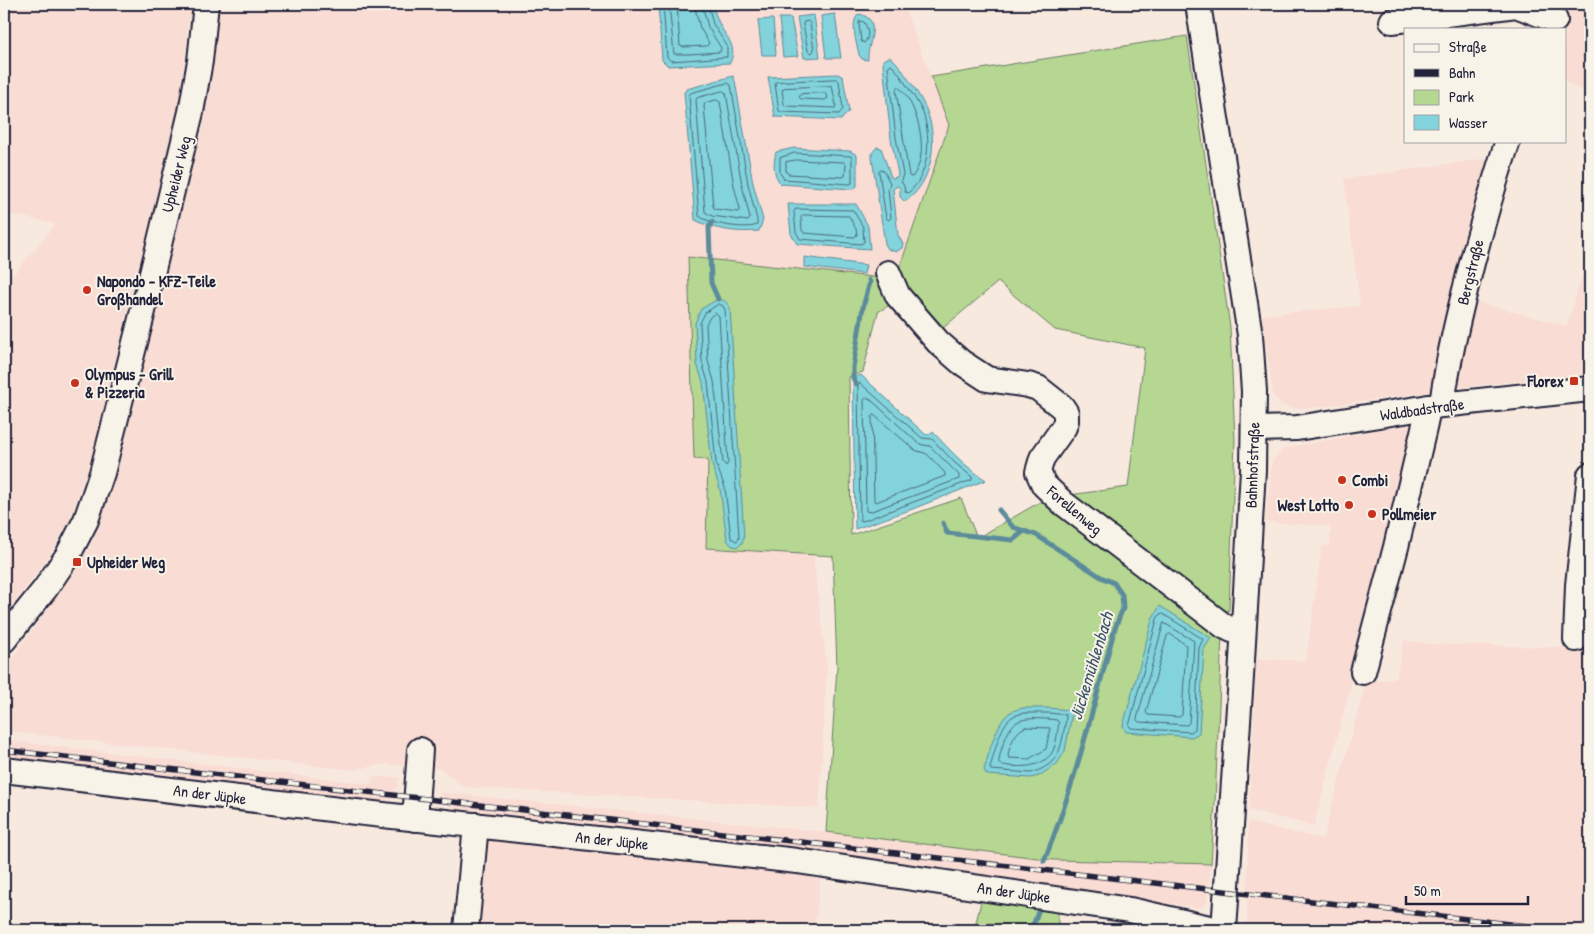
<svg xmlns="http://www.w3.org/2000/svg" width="1594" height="934" font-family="'Patrick Hand',sans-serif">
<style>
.built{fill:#f9dcd4}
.green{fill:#b5d792;stroke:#6c7c66;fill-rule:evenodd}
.water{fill:#82d3db;stroke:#5c8c9b}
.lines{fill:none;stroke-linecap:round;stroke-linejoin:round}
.shore{stroke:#48697b;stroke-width:1}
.stream{stroke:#5c8c9b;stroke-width:5}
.minor-casing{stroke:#22223b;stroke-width:28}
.minor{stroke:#f7f3e8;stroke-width:24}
.rail-casing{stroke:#22223b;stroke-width:5.5}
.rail{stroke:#f7f3e8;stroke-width:4;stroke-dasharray:11;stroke-linecap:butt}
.poi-dot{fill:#c8321e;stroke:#f7f3e8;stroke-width:2}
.labels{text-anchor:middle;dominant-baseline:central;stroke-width:4;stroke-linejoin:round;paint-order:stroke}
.street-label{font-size:16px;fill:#22223b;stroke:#f7f3e8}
.poi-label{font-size:16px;font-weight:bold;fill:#22223b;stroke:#f7f3e8;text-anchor:start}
.water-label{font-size:18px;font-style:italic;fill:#3f576b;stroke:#f7f3e8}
</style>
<rect width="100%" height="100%" fill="#f8e9df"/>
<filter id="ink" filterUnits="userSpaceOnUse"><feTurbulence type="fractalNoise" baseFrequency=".02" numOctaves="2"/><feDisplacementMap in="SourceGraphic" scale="10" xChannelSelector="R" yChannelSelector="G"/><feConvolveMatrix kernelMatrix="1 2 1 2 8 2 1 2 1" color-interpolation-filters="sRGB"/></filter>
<g filter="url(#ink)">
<!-- built -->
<g class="built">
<polygon points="4,4 191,4 179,104 91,458 70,520 48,557 4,618 4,272 13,275 56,224 4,213"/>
<polygon points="457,4 903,4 949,124 899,269 882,278 688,257 695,459 708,460 706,548 813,555 827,667 819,808 463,787 441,769 384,764 353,770 4,731 4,673 22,644 77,569 92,543 109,497 121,457 192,168 212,78 219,9 444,11 454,7"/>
<polygon points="1572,4 1590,4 1590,94 1565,82 1565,29 1561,29"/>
<polygon points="1490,158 1435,391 1312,408 1291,408 1282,405 1273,395 1262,315 1360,306 1344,179"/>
<polygon points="1590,249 1590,373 1454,388 1469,300 1567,326"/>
<polygon points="1408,425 1415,439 1314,826 1249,810 1257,659 1306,661 1322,545 1330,546 1331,526 1265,522 1272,462 1285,448"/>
<polygon points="1404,640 1430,644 1590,648 1590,930 1245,930 1247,920 1248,822 1323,839 1366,682 1396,678"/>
<polygon points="4,740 371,784 372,777 399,777 398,786 384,803 4,760"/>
<polygon points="438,792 826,832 1054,860 1211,864 1207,902 1200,908 822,855 475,816 456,811"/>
<polygon points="483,837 821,875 814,930 473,930"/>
</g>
<!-- green -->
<g class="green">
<path d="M1187,36L1230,327L1235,440L1229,610L1218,614L1222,634L1215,803L1211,864L1054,860L826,832L837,667L833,556L706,548L708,460L694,459L688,257L882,278L899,269L949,125L931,77ZM998,282L1055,330L1145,348L1128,487L1047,498L977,538L961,498L851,535L849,377L863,372L878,312L905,296L937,333Z"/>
<polygon points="982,898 1058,911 1058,930 974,930"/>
</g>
<!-- water -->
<g class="water">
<path d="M658,4H713C714,10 716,17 719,23C726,38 738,45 730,63L668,66L662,60Z"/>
<polygon points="835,14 841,58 826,58 821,16"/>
<path d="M859,14C884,19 866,45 868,60L862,59L859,55C857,44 849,22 859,14Z"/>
<polygon points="814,15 820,57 804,58 797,17"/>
<polygon points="779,18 791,18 798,56 783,57"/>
<polygon points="773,19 776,55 762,55 758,20"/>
<path d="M889,57C897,60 903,72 909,80C915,89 922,99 926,109C939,139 933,182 906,201H904L900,197V188L897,186L893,189L898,235L903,244L902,248L896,252L888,249L885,244L872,158V153L877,147L881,148L891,177L893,178L897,177L898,174L891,139L883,64V60Z"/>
<polygon points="838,74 843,77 849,111 841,120 775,117 768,77"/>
<path d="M733,76L735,81L753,183L763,220L759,231C737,233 715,230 695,220L684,92L687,89Z"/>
<path d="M794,148L850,151L857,155V186L854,189H851L781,184C773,175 773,164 776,152Z"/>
<polygon points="788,204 856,204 868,226 870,249 797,244 791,234"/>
<polygon points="804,257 866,265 864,274 804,267"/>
<path d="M718,299C725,300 727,302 730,308L744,537L742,543L738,547L732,546L727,540L720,489L712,465L703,382L697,364L695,323L701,309Z"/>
<path d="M861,375L926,435L933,432C950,450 965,467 986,480L910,510L855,529L853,378Z"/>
<polygon points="1160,606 1211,638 1204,649 1199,733 1192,737 1126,732 1123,726 1153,617"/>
<path d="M1023,708H1049L1069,710L1072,714L1065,751L1057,764L1039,776L1031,778L987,775L984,770C988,756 997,719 1011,712C1014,710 1019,709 1023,708Z"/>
</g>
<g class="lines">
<!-- shore -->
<g class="shore">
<polyline points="663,4 667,57 671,61 727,57 727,46 713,24 708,4"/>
<polyline points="669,4 674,54 689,54 720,52 721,48 708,27 702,4"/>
<polyline points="677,4 680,46 683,47 707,46 709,43 700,28 694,4"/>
<path d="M860,21L864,22C868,29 870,37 864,43L861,41L859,24Z"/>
<polygon points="804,22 808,21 810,23 814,50 812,53 808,51 803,24"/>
<path d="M891,65C897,69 901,77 905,83C912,93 918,102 923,113C932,138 929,176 908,193L905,192L904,186L901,181L903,174L896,138L888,67Z"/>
<polygon points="837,79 839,81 843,109 839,114 781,112 779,111 775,84 776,82"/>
<path d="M728,83L731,85L748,184L757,220V225C746,230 709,224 699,216L689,95L691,93Z"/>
<polygon points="832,86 836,105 835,108 786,106 784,104 782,90 784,88"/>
<path d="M898,87C903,90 907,96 910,102C921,123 928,158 912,177L909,176L896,90Z"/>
<polygon points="723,91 726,93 742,185 750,218 748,221 712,216 705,212 696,100 697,98"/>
<polygon points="825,93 828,98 825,100 801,99 799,97 801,94"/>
<polygon points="717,100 720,102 734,186 740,209 738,212 715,209 713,207 704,106 705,103"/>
<polygon points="795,153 851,156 852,158 852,183 849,184 784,179 780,173 780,158"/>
<polygon points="796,160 844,162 846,164 845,176 843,177 788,174 786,171 786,162"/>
<polygon points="881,170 884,171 890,183 888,189 891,218 889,220 886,218 879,172"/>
<polygon points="796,209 853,210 863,227 864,242 861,244 800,239 796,232 794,212"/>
<polygon points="803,215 849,216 856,229 857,235 854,237 804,233 802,230 801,218"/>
<polygon points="719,304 723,306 725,310 739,537 738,540 736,541 731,538 725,488 716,463 708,382 702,362 700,323 705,313"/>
<polygon points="716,313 719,316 728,463 726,466 723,462 714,381 708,361 706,324 710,317"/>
<polygon points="860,383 922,438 932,439 955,463 972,477 972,480 863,521 860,520 858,385"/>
<polygon points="866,398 869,398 918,443 923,445 930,446 959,475 959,479 869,512 866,511 864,400"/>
<polygon points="874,415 915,450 927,454 945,473 945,476 876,502 874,501 872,417"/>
<polygon points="1163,614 1203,639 1199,648 1195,729 1191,732 1131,728 1129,726 1157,619 1160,614"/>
<polygon points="1164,623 1194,641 1189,723 1187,725 1139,722 1137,720"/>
<polygon points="1170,634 1186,645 1182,715 1179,717 1148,715 1146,712 1167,636"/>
<path d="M1024,713H1049L1066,715C1066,722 1064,729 1063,736C1059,757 1053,766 1031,773L991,770L990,768C994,754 1000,725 1012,717C1015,715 1020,714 1024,713Z"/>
<path d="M1049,719L1057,720L1059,723C1057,732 1057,746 1051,754C1040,769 1015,768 999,764C998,755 1008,726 1017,722C1026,717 1039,719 1049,719Z"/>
<path d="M1026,727L1050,728L1046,749L1029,759L1009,758L1008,755C1010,745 1015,730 1026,727Z"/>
</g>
<!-- stream -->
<g class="stream">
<polyline points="712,222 709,227 711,283 718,299"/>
<polyline points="856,384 853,378 853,367 863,307 870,282 869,280"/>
<path d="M999,510L1013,527L1036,535L1101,577L1114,583L1122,595L1123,608L1115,628C1093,706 1075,786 1044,861"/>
<polyline points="943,523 947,533 1013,540 1024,531"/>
<polyline points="1028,930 1034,923 1040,906"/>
</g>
<!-- minor casing -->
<g class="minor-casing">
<g id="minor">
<polyline points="1198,4 1250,335 1254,391 1253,470 1241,677 1224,930"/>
<polyline points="1392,21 1516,5 1555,20"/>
<polyline points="888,273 898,296 938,342 961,362 987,379 1028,385 1038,388 1062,407 1066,413 1066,421 1064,427 1042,458 1038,472 1044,485 1063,503 1224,626 1232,630 1243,631"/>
<path d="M1442,405C1448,357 1460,309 1472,263C1483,222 1494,181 1508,141"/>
<polyline points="1254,429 1297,428 1442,405 1590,389"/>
<polyline points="1576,639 1578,585 1590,475"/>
<polyline points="4,640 45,589 68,555 86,520 102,473 143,311 191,112 200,61 206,4"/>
<polyline points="1363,672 1396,547 1425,424 1428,407"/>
<polyline points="4,770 356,812 797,861 1130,910 1218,930"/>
<polyline points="415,819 420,750"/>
<polyline points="466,930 476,825"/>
</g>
</g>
<!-- minor -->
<use href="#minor" class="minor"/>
<!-- rail casing -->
<g class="rail-casing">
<polyline id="rail" points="4,750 1562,930"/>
</g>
<!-- rail -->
<use href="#rail" class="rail"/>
</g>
</g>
<!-- markers -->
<g class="poi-dot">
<circle cx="87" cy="290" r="5"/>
<rect x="1569" y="376" width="10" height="10" rx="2.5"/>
<circle cx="75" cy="383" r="5"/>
<circle cx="1342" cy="480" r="5"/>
<circle cx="1349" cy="505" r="5"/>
<circle cx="1372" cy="514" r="5"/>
<rect x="72" y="557" width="10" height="10" rx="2.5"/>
</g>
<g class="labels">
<!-- street labels -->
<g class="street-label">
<text transform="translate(176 174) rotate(-76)">Upheider Weg</text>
<text transform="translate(1470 272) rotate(-76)">Bergstraße</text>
<text transform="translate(1422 409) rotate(-8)">Waldbadstraße</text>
<text transform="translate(1252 465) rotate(-88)">Bahnhofstraße</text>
<text transform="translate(1075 510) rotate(40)">Forellenweg</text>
<text transform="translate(210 794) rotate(7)">An der Jüpke</text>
<text transform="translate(612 840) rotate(6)">An der Jüpke</text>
<text transform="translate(1014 892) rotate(8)">An der Jüpke</text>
</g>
<!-- poi labels -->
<g class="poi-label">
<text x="97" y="281">Napondo - KFZ-Teile<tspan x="97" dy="18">Großhandel</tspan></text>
<text x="85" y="374">Olympus - Grill<tspan x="85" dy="18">&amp; Pizzeria</tspan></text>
<text x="1564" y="381" text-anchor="end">Florex</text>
<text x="1352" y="480">Combi</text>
<text x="1339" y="505" text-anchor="end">West Lotto</text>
<text x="1382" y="514">Pollmeier</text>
<text x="87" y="562">Upheider Weg</text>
</g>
<!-- water labels -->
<g class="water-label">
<text transform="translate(1091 666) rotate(-73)">Jückemühlenbach</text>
</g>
</g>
<!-- margin -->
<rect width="1594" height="934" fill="none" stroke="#f7f3e8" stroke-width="20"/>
<rect x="10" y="10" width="1574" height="914" fill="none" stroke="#22223b" stroke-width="2" filter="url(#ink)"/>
<!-- legend -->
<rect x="1404" y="28" width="162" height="115" fill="#f7f3e8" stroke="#a29fa3"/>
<rect x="1414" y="44" width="25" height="8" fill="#f7f3e8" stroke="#a29fa3"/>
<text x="1449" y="52" font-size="15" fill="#22223b">Straße</text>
<rect x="1414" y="69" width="25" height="8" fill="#22223b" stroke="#a29fa3"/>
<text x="1449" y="78" font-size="15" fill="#22223b">Bahn</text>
<rect x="1414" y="90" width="25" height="15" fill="#b5d792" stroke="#a29fa3"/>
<text x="1449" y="102" font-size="15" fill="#22223b">Park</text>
<rect x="1414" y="115" width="25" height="15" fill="#82d3db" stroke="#a29fa3"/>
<text x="1449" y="128" font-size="15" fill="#22223b">Wasser</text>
<!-- scale -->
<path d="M1406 896v8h122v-8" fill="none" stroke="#22223b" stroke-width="2.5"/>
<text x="1414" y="896" font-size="15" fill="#22223b" stroke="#f7f3e8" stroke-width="4" paint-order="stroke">50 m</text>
</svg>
